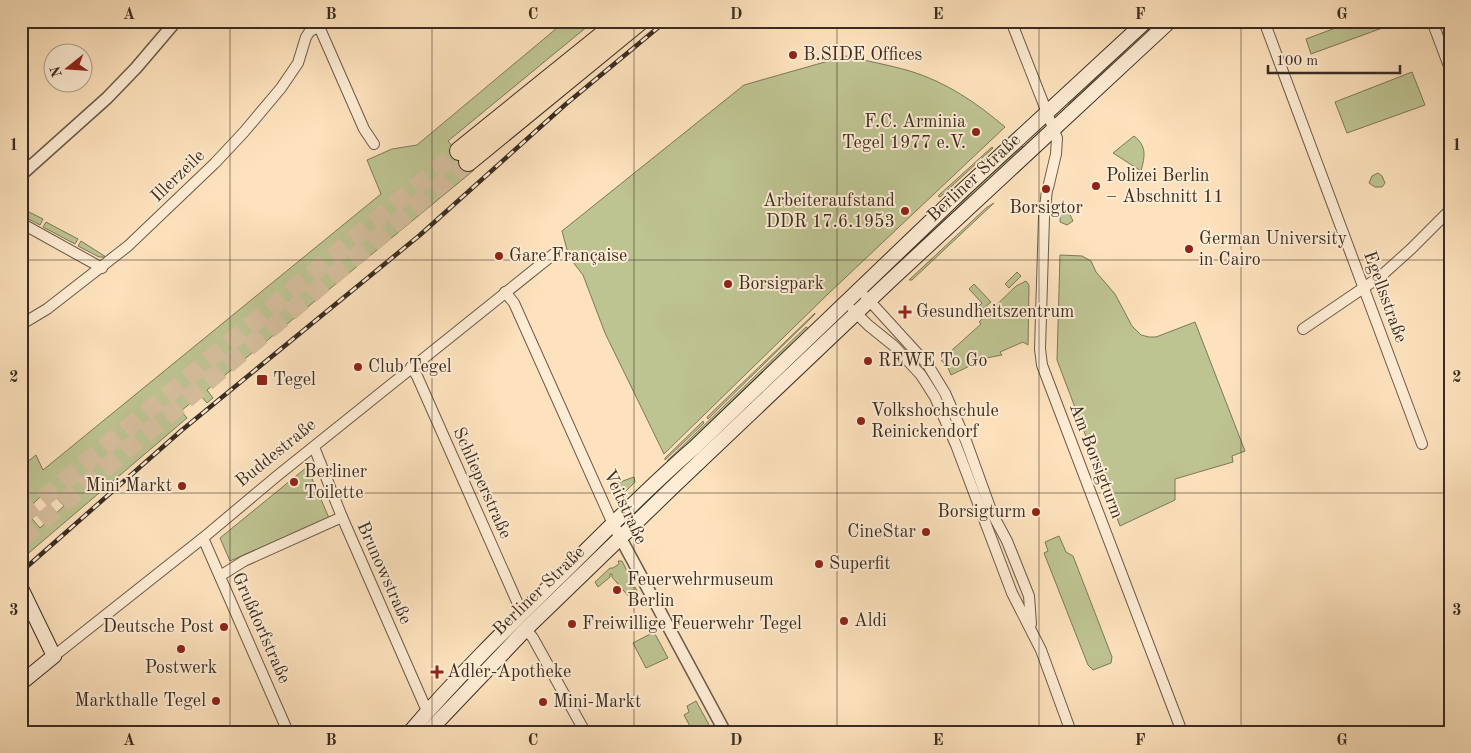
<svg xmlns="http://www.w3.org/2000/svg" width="1471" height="753" font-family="'Old Standard TT',serif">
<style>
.green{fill:#bec392;stroke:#7c785a;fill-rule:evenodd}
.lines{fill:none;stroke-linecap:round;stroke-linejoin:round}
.motorway-tunnel{stroke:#d6be9e;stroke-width:18;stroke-dasharray:18 9;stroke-linecap:butt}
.minor-casing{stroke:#6a5a49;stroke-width:12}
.tertiary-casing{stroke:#6a5a49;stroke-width:14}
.secondary-casing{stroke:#392c22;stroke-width:16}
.motorway-casing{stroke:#392c22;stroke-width:20}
.minor{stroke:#feecd4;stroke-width:10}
.tertiary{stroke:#feecd4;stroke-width:11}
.secondary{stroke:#feecd4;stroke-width:14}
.motorway{stroke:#fde2bd;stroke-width:18}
.rail-casing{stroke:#392c22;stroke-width:4.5}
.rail{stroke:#feecd4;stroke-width:2.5;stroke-dasharray:8;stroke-linecap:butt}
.grid{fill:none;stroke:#392c22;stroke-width:1;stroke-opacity:0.55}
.poi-dot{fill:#8f2418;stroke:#feecd4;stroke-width:2}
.labels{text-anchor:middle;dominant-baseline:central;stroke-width:4;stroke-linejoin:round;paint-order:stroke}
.poi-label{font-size:18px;fill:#392c22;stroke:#feecd4;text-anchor:start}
.street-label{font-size:18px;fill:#392c22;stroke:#feecd4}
.neatline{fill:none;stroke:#392c22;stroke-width:2}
.grid-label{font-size:16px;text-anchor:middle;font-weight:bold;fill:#392c22}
</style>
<rect width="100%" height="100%" fill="#fde2bd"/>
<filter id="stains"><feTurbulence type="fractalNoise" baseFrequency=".004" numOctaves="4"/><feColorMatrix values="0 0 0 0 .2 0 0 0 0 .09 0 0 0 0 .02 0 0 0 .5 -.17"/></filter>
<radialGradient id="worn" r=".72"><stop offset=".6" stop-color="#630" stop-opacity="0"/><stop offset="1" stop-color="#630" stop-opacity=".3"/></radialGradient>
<!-- green -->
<g class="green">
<path d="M552,21H594L448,141L474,170L207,390L213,398L207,403L200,395L181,411L187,418L24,557L21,552V545L27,539L30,534L29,527L21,518V467L36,455L43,470L381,194L367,160L392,149L417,145L557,28ZM49,489L64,506L40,528L25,511Z"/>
<polygon points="1153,21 1163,21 1070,108 1068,105 1131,45"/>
<polygon points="1354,21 1395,21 1396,23 1311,54 1306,39"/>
<path d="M846,56C867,61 889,65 910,71C946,82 977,103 1005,127L828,294L664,454L605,333L583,275L569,257L562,231L744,85Z"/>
<polygon points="1412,72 1425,105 1347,133 1335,102"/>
<path d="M1134,136C1147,146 1145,156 1141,171L1113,153Z"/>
<polygon points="1020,144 1023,147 880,285 878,282 957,208 998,164"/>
<polygon points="992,147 993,148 940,197 938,196"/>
<polygon points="1378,173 1382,176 1385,183 1382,187 1375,187 1369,183 1372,176"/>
<polygon points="1064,202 1073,221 1067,225 1060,222 1061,204"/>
<polygon points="994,203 912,280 909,280 986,208"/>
<polygon points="21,208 43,219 40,225 21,215"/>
<polygon points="46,222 78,239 75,244 43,227"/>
<polygon points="81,241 106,257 99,257 78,246"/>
<polygon points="1060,255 1082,256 1091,261 1096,272 1115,294 1132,326 1141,335 1149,337 1156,337 1195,322 1245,451 1232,456 1233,462 1175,479 1175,500 1120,526 1057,360"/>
<polygon points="1017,272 1021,276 1009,288 1005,284"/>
<polygon points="1026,281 1029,285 1028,345 1023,342 1000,352 1002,355 986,358 951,375 948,368 941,360 981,324 979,322 1016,286"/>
<polygon points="974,284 991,302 979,312 976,309 982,303 969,289"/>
<polygon points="815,313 815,314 708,419 707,417"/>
<polygon points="806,327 809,329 793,346 789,346 693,439 693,442 670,463 667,461"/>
<polygon points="703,421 704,423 665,460 665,458"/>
<polygon points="307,467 329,518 230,561 220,538"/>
<polygon points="634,477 635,482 622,495 617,494 611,480 620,482"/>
<polygon points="1059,536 1066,552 1073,556 1112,657 1111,663 1093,670 1088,665 1044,553 1048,551 1045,542"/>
<polygon points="618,561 622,561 639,595 636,605 612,577 612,574 610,574 610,577 598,587 595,582 610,568 613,568 619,564"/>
<polygon points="654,632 668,658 646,668 633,643"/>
<polygon points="696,701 713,732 693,732 684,715 689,712 687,706"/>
</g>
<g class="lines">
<!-- motorway-tunnel -->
<g class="motorway-tunnel">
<polyline points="21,517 459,151"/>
<polyline points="21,539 468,162"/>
</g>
<!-- minor casing -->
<g class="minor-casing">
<g id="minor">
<polyline points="1011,21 1057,138 1056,154 1048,188"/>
<polyline points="1264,21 1422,444"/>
<polyline points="1432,21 1450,69"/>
<polyline points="1448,21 1450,26"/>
<polyline points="317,22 364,129 374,144"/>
<polyline points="1047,190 1044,217 1040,349 1042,365 1182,732"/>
<polyline points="21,223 102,268"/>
<polyline points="505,292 514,303 613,524"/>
<polyline points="866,297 928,365 945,393 966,441 992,513 1007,541 1029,596 1031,624"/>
<polyline points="853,310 868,325 894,346 921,375 935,397 956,445 1012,593 1041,650 1071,732"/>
<polyline points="27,321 47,309 128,246 215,163 244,132 281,88 298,63 306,37 310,31 319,27"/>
<polyline points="1303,329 1381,276 1411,249 1450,210"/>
<polyline points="411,367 417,376 518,604 524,611"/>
<polyline points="314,447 342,517 427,711"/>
<polyline points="203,538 288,732"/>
<polyline points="220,576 244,561 342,517"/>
<polyline points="526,629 533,638 585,732"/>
<polyline points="54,656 203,538 277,476 555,253"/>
</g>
</g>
<!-- tertiary casing -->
<g class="tertiary-casing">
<g id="tertiary">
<polyline points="21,175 107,98 136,68 176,21"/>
<polyline points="613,524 725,732"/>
</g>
</g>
<!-- secondary casing -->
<g class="secondary-casing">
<g id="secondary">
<polyline points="21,588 54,656 21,683"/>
<path d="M410,732C455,679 505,630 555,581C601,536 646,489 695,447L962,191L1146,21"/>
<polyline points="428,732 526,629 675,485 891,280 1170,21"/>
</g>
</g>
<!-- motorway casing -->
<g class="motorway-casing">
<g id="motorway">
<polyline points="459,151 620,21"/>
<polyline points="468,162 640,21"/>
</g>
</g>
<!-- minor -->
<use href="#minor" class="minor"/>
<!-- tertiary -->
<use href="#tertiary" class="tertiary"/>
<!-- secondary -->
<use href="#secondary" class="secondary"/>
<!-- motorway -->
<use href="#motorway" class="motorway"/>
<!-- rail casing -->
<g class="rail-casing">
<polyline id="rail" points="21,572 182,430 420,235 566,104 666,21"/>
</g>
<!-- rail -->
<use href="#rail" class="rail"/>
</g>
<!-- grid -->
<path class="grid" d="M230,21V732M432,21V732M634,21V732M837,21V732M1039,21V732M1241,21V732M21,260H1450M21,493H1450"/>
<!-- markers -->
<g class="poi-dot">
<circle cx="793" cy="55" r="5"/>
<circle cx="976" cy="132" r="5"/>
<circle cx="1096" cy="186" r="5"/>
<circle cx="1046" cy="189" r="5"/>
<circle cx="905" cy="211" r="5"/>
<circle cx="1189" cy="249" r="5"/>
<circle cx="499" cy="256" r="5"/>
<circle cx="728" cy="284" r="5"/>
<path d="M902.5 304.5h5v5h5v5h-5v5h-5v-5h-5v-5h5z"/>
<circle cx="868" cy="361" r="5"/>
<circle cx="358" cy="367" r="5"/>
<rect x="256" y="374" width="12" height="12" rx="2.5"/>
<circle cx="861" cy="421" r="5"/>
<circle cx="294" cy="482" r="5"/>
<circle cx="182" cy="486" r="5"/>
<circle cx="1036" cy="512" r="5"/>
<circle cx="926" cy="532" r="5"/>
<circle cx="819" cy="564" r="5"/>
<circle cx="617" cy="590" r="5"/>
<circle cx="844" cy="621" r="5"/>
<circle cx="572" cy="624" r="5"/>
<circle cx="224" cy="627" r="5"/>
<circle cx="181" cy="649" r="5"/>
<path d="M434.5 664.5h5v5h5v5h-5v5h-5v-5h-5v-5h5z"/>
<circle cx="216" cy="701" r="5"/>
<circle cx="543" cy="702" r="5"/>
</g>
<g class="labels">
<!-- poi labels -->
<g class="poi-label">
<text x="803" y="55">B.SIDE Offices</text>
<text x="966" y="122" text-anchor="end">F.C. Arminia<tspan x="966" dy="21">Tegel 1977 e.V.</tspan></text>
<text x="1106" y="176">Polizei Berlin<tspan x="1106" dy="21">– Abschnitt 11</tspan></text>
<text x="895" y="201" text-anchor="end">Arbeiteraufstand<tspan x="895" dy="21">DDR 17.6.1953</tspan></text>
<text x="1046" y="208" text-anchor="middle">Borsigtor</text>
<text x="1199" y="239">German University<tspan x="1199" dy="21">in Cairo</tspan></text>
<text x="509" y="256">Gare Française</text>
<text x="738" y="284">Borsigpark</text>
<text x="916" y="312">Gesundheitszentrum</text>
<text x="878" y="361">REWE To Go</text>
<text x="368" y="367">Club Tegel</text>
<text x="273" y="380">Tegel</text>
<text x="871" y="411">Volkshochschule<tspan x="871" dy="21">Reinickendorf</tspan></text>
<text x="304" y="472">Berliner<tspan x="304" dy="21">Toilette</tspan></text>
<text x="172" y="486" text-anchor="end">Mini Markt</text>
<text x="1026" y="512" text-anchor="end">Borsigturm</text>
<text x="916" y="532" text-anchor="end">CineStar</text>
<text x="829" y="564">Superfit</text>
<text x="627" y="580">Feuerwehrmuseum<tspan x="627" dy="21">Berlin</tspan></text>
<text x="854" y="621">Aldi</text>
<text x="582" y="624">Freiwillige Feuerwehr Tegel</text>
<text x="214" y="627" text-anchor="end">Deutsche Post</text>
<text x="181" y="668" text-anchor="middle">Postwerk</text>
<text x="447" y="672">Adler-Apotheke</text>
<text x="206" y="701" text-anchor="end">Markthalle Tegel</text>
<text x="553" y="702">Mini-Markt</text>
</g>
<!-- street labels -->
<g class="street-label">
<text transform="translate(178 176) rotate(-44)">Illerzeile</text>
<text transform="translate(974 178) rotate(-43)">Berliner Straße</text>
<text transform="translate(1385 297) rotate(70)">Egellsstraße</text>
<text transform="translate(276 453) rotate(-39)">Buddestraße</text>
<text transform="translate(1096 461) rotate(69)">Am Borsigturm</text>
<text transform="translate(482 483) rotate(66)">Schlieperstraße</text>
<text transform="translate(625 507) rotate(65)">Veitstraße</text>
<text transform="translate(384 573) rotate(66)">Brunowstraße</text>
<text transform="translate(539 591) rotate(-44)">Berliner Straße</text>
<text transform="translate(261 628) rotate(66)">Grußdorfstraße</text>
</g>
</g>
<!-- margin -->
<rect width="1471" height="753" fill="none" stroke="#fde2bd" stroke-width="55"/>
<!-- north arrow -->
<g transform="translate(68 68) rotate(253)"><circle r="24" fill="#feecd4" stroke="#af9f8d"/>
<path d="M0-4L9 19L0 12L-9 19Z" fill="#8f2418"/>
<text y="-8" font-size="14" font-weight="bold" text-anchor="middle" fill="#392c22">N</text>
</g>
<!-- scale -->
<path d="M1268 65v8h132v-8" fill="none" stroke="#392c22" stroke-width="2.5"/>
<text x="1276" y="65" font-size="15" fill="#392c22" stroke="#feecd4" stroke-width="4" paint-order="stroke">100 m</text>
<rect x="28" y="28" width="1416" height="698" class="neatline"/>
<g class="grid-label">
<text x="129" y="19">A</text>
<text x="331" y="19">B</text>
<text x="533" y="19">C</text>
<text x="736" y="19">D</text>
<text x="938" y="19">E</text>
<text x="1140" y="19">F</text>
<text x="1342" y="19">G</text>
<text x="14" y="150">1</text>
<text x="1457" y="150">1</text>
<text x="14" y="382">2</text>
<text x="1457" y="382">2</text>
<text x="14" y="615">3</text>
<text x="1457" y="615">3</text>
<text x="129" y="745">A</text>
<text x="331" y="745">B</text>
<text x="533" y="745">C</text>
<text x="736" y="745">D</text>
<text x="938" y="745">E</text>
<text x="1140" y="745">F</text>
<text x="1342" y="745">G</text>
</g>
<rect width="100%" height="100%" filter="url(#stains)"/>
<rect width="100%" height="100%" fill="url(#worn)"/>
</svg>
